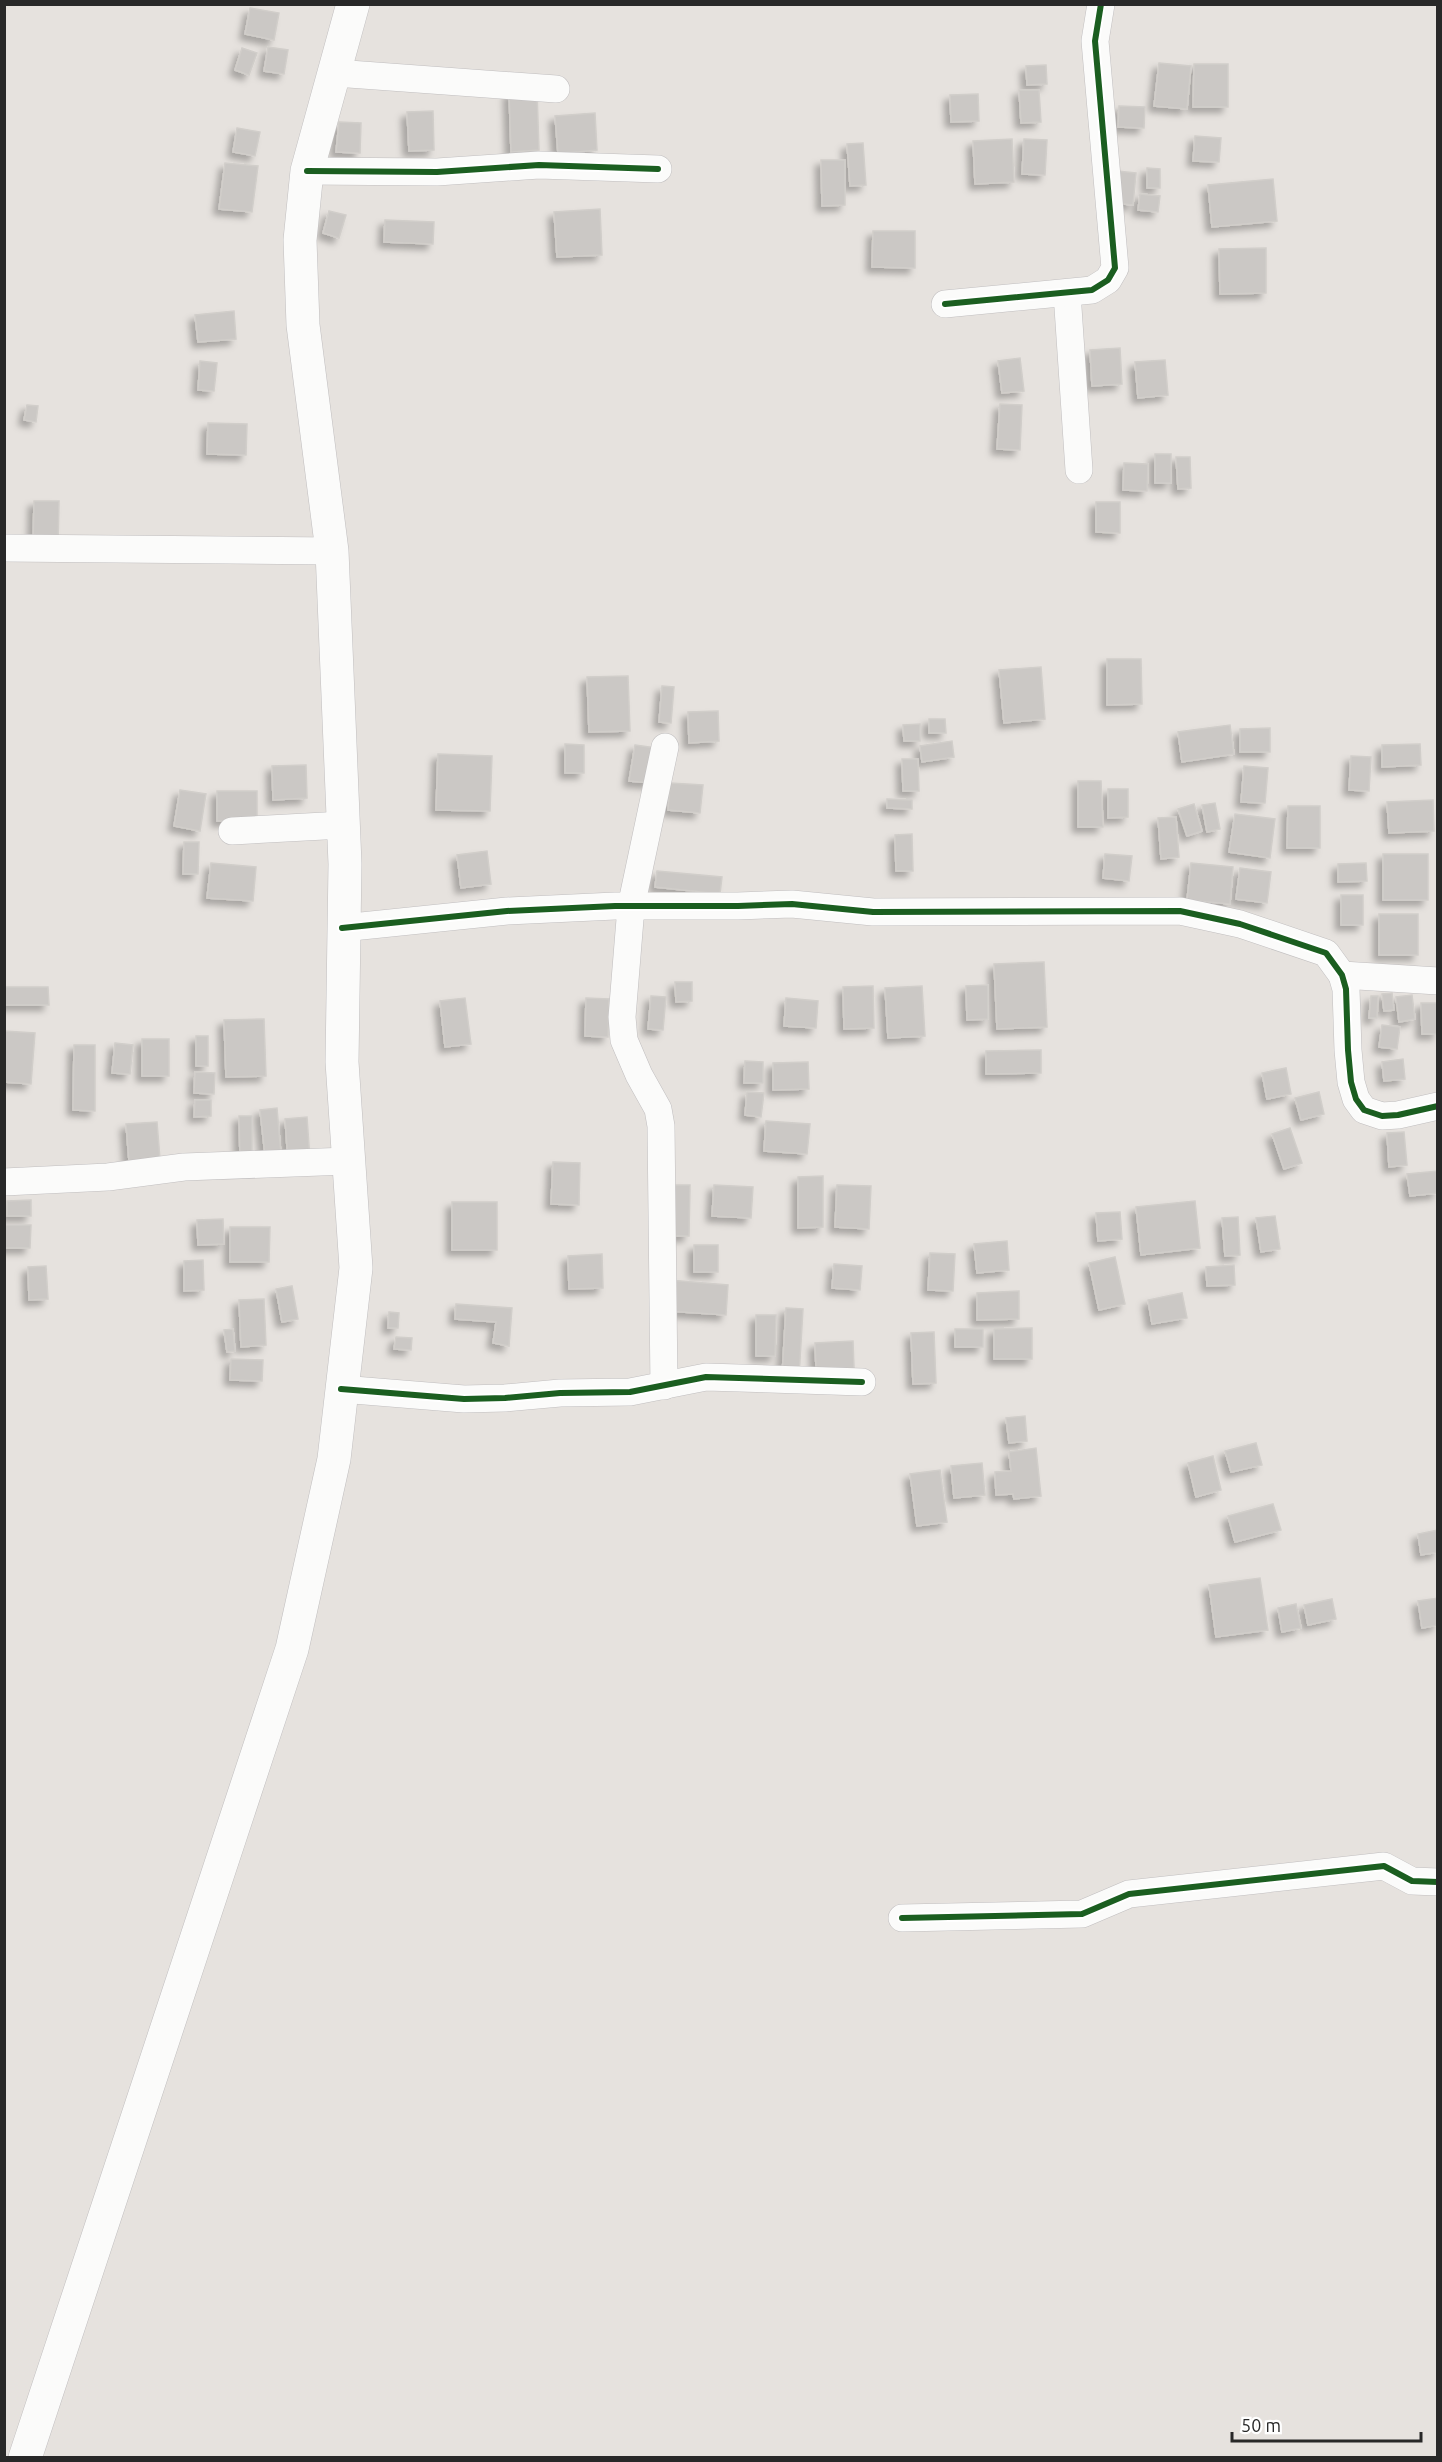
<svg xmlns="http://www.w3.org/2000/svg" width="1442" height="2462" font-family="Ubuntu,sans-serif">
<style>
.building{fill:#cbc8c5;stroke:#d1ceca;stroke-width:1.5;filter:url(#shadow)}
.lines{fill:none;stroke-linecap:round;stroke-linejoin:round}
.street-casing{stroke:#c0bebf;stroke-width:28}
.secondary-casing{stroke:#c0bebf;stroke-width:34}
.street{stroke:#fbfbfa;stroke-width:27}
.secondary{stroke:#fbfbfa;stroke-width:33}
.cycleway-casing{stroke:#fff;stroke-width:10}
.cycleway{stroke:#1b5e20;stroke-width:6}
</style>
<defs>
<filter id="shadow"><feDropShadow dx="-5.5" dy="5.5" stdDeviation="3" flood-color="#0004"/></filter>
</defs>
<rect width="100%" height="100%" fill="#e6e2de"/>
<!-- building -->
<g class="building">
<polygon points="250,8 279,13 274,40 245,34"/>
<polygon points="268,47 288,50 284,74 264,71"/>
<polygon points="242,48 257,53 249,75 235,70"/>
<polygon points="1159,63 1191,66 1187,109 1154,106"/>
<polygon points="1194,64 1228,64 1228,107 1193,107"/>
<polygon points="1046,65 1047,84 1027,85 1026,66"/>
<polygon points="1019,90 1039,90 1041,122 1021,123"/>
<polygon points="537,91 539,150 511,152 509,92"/>
<polygon points="978,94 979,121 951,122 950,95"/>
<polygon points="1119,106 1145,107 1144,128 1118,127"/>
<polygon points="433,111 434,150 409,151 407,112"/>
<polygon points="595,113 597,150 558,154 555,116"/>
<polygon points="339,122 361,123 360,153 336,152"/>
<polygon points="237,128 260,132 255,156 233,152"/>
<polygon points="1195,136 1221,138 1219,162 1193,161"/>
<polygon points="1012,139 1014,182 975,184 973,141"/>
<polygon points="1024,139 1047,140 1045,175 1022,174"/>
<polygon points="863,143 866,185 850,186 847,144"/>
<polygon points="821,160 845,160 845,205 822,206"/>
<polygon points="225,163 258,166 252,212 219,209"/>
<polygon points="1147,168 1160,169 1160,188 1147,188"/>
<polygon points="1117,171 1136,173 1133,205 1113,203"/>
<polygon points="1273,179 1277,221 1212,227 1208,185"/>
<polygon points="1140,194 1160,196 1158,212 1138,210"/>
<polygon points="600,209 602,255 557,257 554,212"/>
<polygon points="329,211 346,215 339,238 323,233"/>
<polygon points="385,220 434,222 433,244 384,242"/>
<polygon points="873,231 915,231 915,268 872,267"/>
<polygon points="1266,248 1266,293 1220,294 1219,249"/>
<polygon points="234,311 236,339 198,342 195,315"/>
<polygon points="1120,348 1122,384 1092,386 1090,350"/>
<polygon points="1020,358 1024,391 1002,393 998,361"/>
<polygon points="1165,360 1168,395 1138,398 1135,362"/>
<polygon points="200,361 217,363 214,391 198,390"/>
<polygon points="1000,404 1022,405 1020,450 997,449"/>
<polygon points="27,405 38,406 36,422 24,420"/>
<polygon points="208,423 247,424 246,455 207,454"/>
<rect x="1155" y="454" width="16" height="29"/>
<polygon points="1176,457 1190,457 1191,488 1178,489"/>
<polygon points="1124,463 1148,464 1147,491 1123,490"/>
<polygon points="34,501 59,501 58,546 33,546"/>
<polygon points="1096,502 1120,502 1120,533 1096,532"/>
<polygon points="1107,659 1141,659 1142,704 1107,705"/>
<polygon points="1041,667 1045,719 1004,723 999,670"/>
<polygon points="628,676 630,731 589,732 587,677"/>
<polygon points="662,686 674,687 671,723 659,722"/>
<polygon points="718,711 719,741 689,743 688,712"/>
<polygon points="929,719 945,719 946,733 929,733"/>
<polygon points="920,724 920,741 904,741 903,725"/>
<polygon points="1230,725 1234,754 1182,762 1178,732"/>
<polygon points="1270,728 1270,752 1240,752 1240,729"/>
<polygon points="952,741 954,757 922,762 920,746"/>
<polygon points="565,744 584,745 584,773 565,773"/>
<polygon points="1420,744 1421,765 1382,767 1382,745"/>
<polygon points="635,745 656,748 651,783 629,781"/>
<polygon points="438,754 492,756 490,811 436,810"/>
<polygon points="1351,756 1371,757 1369,791 1349,790"/>
<polygon points="902,759 918,759 919,791 903,791"/>
<polygon points="306,765 307,798 273,800 272,766"/>
<polygon points="1244,766 1268,768 1265,803 1241,802"/>
<polygon points="1078,781 1101,781 1103,827 1078,827"/>
<polygon points="670,783 703,785 700,813 668,810"/>
<polygon points="1108,789 1128,789 1128,817 1108,818"/>
<polygon points="180,790 206,794 200,831 174,826"/>
<rect x="217" y="791" width="40" height="30"/>
<polygon points="887,799 912,800 912,809 887,808"/>
<polygon points="1433,800 1434,831 1389,833 1387,802"/>
<polygon points="1215,803 1220,829 1207,832 1202,805"/>
<polygon points="1194,804 1202,831 1187,836 1178,809"/>
<polygon points="1288,806 1320,806 1320,848 1287,848"/>
<polygon points="1235,814 1275,819 1270,858 1229,852"/>
<polygon points="1176,817 1179,857 1161,859 1158,818"/>
<polygon points="912,834 913,871 896,871 895,835"/>
<polygon points="184,842 199,842 198,874 183,874"/>
<polygon points="487,851 491,884 461,888 457,855"/>
<polygon points="1105,854 1132,856 1129,881 1103,878"/>
<rect x="1383" y="854" width="45" height="46"/>
<polygon points="211,863 256,867 253,901 207,898"/>
<polygon points="1191,863 1233,867 1230,904 1187,900"/>
<polygon points="1366,863 1367,881 1338,882 1338,864"/>
<polygon points="1240,868 1271,872 1267,903 1236,899"/>
<polygon points="657,871 722,877 720,894 655,887"/>
<rect x="1341" y="895" width="22" height="30"/>
<rect x="1379" y="914" width="39" height="41"/>
<polygon points="1044,962 1047,1027 997,1029 994,964"/>
<polygon points="675,982 692,982 692,1001 676,1002"/>
<polygon points="988,985 988,1019 967,1020 966,986"/>
<polygon points="873,986 874,1028 844,1029 843,987"/>
<polygon points="922,986 925,1036 888,1038 885,988"/>
<polygon points="4,987 48,987 49,1005 4,1005"/>
<polygon points="1392,993 1394,1010 1384,1011 1382,994"/>
<polygon points="1412,995 1415,1019 1399,1022 1396,997"/>
<polygon points="651,996 666,997 663,1030 648,1029"/>
<polygon points="1371,996 1378,996 1377,1018 1369,1018"/>
<polygon points="465,998 471,1044 445,1047 440,1001"/>
<polygon points="586,998 609,999 608,1037 585,1036"/>
<polygon points="786,998 818,1001 816,1028 784,1026"/>
<polygon points="1421,1003 1438,1003 1438,1034 1422,1034"/>
<polygon points="264,1019 266,1076 226,1077 224,1020"/>
<polygon points="1382,1025 1400,1027 1397,1049 1379,1047"/>
<polygon points="4,1031 35,1033 31,1084 4,1082"/>
<rect x="196" y="1036" width="12" height="30"/>
<rect x="142" y="1039" width="27" height="37"/>
<polygon points="115,1043 133,1045 130,1074 112,1073"/>
<polygon points="74,1045 95,1045 95,1111 73,1110"/>
<polygon points="1041,1050 1041,1073 986,1074 986,1051"/>
<polygon points="1403,1059 1405,1079 1384,1081 1382,1062"/>
<polygon points="745,1061 763,1062 763,1083 744,1083"/>
<polygon points="808,1062 809,1089 773,1090 773,1063"/>
<polygon points="1286,1068 1291,1094 1267,1099 1262,1073"/>
<polygon points="195,1072 215,1073 214,1094 194,1093"/>
<polygon points="747,1092 764,1093 761,1117 745,1115"/>
<polygon points="1319,1092 1324,1114 1301,1120 1295,1098"/>
<polygon points="195,1100 211,1100 211,1116 194,1117"/>
<polygon points="277,1108 281,1155 265,1156 260,1110"/>
<polygon points="239,1116 252,1116 252,1158 240,1158"/>
<polygon points="307,1117 310,1160 288,1162 285,1119"/>
<polygon points="766,1121 810,1124 807,1154 764,1151"/>
<polygon points="157,1122 160,1159 129,1162 126,1124"/>
<polygon points="1290,1128 1302,1163 1284,1169 1272,1134"/>
<polygon points="1404,1132 1407,1165 1389,1167 1387,1133"/>
<polygon points="553,1162 580,1163 579,1205 551,1204"/>
<polygon points="1438,1171 1438,1193 1410,1196 1407,1174"/>
<polygon points="823,1176 823,1227 798,1228 798,1177"/>
<polygon points="671,1185 690,1185 689,1236 670,1236"/>
<polygon points="714,1185 753,1187 751,1218 712,1216"/>
<polygon points="837,1185 871,1186 869,1229 835,1227"/>
<polygon points="31,1200 31,1216 7,1216 7,1201"/>
<polygon points="1195,1201 1200,1248 1141,1255 1136,1207"/>
<rect x="452" y="1202" width="45" height="48"/>
<polygon points="1120,1212 1122,1239 1098,1241 1096,1213"/>
<polygon points="1275,1216 1280,1249 1261,1252 1256,1218"/>
<polygon points="1238,1217 1240,1255 1225,1256 1222,1218"/>
<polygon points="223,1219 224,1244 198,1245 197,1220"/>
<polygon points="4,1225 31,1225 30,1248 4,1248"/>
<polygon points="230,1227 270,1227 269,1262 230,1262"/>
<polygon points="1007,1241 1009,1270 977,1273 974,1244"/>
<rect x="694" y="1245" width="24" height="27"/>
<polygon points="930,1253 955,1254 953,1291 928,1290"/>
<polygon points="602,1254 603,1288 569,1289 568,1256"/>
<polygon points="1115,1257 1125,1304 1099,1310 1089,1263"/>
<polygon points="203,1260 204,1290 184,1291 184,1261"/>
<polygon points="834,1264 862,1266 860,1290 832,1288"/>
<polygon points="1234,1265 1235,1285 1207,1286 1206,1267"/>
<polygon points="46,1266 48,1299 29,1300 28,1267"/>
<polygon points="669,1280 728,1285 726,1315 667,1311"/>
<polygon points="292,1286 298,1319 282,1322 276,1289"/>
<polygon points="1019,1291 1019,1319 977,1320 977,1293"/>
<polygon points="1182,1293 1187,1318 1152,1324 1148,1300"/>
<polygon points="264,1299 266,1345 241,1347 239,1300"/>
<polygon points="456,1304 512,1308 509,1346 493,1343 496,1322 455,1319"/>
<polygon points="786,1308 803,1309 799,1377 782,1376"/>
<polygon points="389,1312 399,1313 398,1328 388,1328"/>
<polygon points="756,1315 776,1315 775,1356 756,1356"/>
<polygon points="1032,1328 1032,1359 994,1359 994,1329"/>
<polygon points="233,1329 235,1351 227,1352 224,1330"/>
<rect x="955" y="1329" width="28" height="18"/>
<polygon points="934,1332 936,1383 913,1384 911,1333"/>
<polygon points="396,1337 412,1338 411,1350 394,1349"/>
<polygon points="853,1341 854,1368 816,1369 815,1343"/>
<polygon points="231,1359 263,1360 262,1381 230,1380"/>
<polygon points="1025,1416 1027,1441 1009,1443 1006,1418"/>
<polygon points="1256,1443 1262,1465 1231,1472 1225,1451"/>
<polygon points="1036,1448 1041,1496 1014,1499 1013,1494 996,1495 995,1472 1011,1471 1009,1452"/>
<polygon points="1213,1456 1221,1490 1196,1497 1188,1463"/>
<polygon points="982,1463 985,1495 954,1498 951,1466"/>
<polygon points="940,1470 947,1522 917,1526 910,1474"/>
<polygon points="1273,1504 1281,1530 1235,1542 1228,1516"/>
<polygon points="1438,1530 1438,1552 1421,1555 1418,1534"/>
<polygon points="1260,1578 1268,1630 1216,1637 1209,1585"/>
<polygon points="1438,1598 1438,1625 1422,1628 1418,1601"/>
<polygon points="1332,1599 1336,1619 1308,1625 1304,1605"/>
<polygon points="1296,1604 1301,1628 1282,1632 1278,1608"/>
</g>
<g class="lines">
<!-- street casing -->
<g class="street-casing">
<g id="street">
<polyline points="335,73 556,89"/>
<polyline points="307,171 437,172 539,165 658,169"/>
<polyline points="1067,293 1079,470"/>
<polyline points="945,304 1092,290 1108,280 1115,268 1095,41 1101,4"/>
<polyline points="4,548 332,551"/>
<polyline points="232,831 343,825"/>
<polyline points="342,928 507,911 615,906 738,906 792,904 873,912 1180,911 1240,924 1326,953 1342,975 1346,989 1348,1050 1351,1082 1356,1099 1364,1110 1382,1116 1398,1115 1438,1106"/>
<polyline points="1342,975 1438,981"/>
<polyline points="4,1182 108,1177 184,1167 348,1161"/>
<polyline points="664,1386 661,1126 658,1109 639,1075 624,1040 622,1017 631,907 665,747"/>
<polyline points="341,1389 464,1399 505,1398 560,1393 630,1392 706,1377 862,1382"/>
<polyline points="902,1918 1082,1914 1129,1894 1384,1866 1412,1881 1438,1882"/>
</g>
</g>
<!-- secondary casing -->
<g class="secondary-casing">
<polyline id="secondary" points="25,2458 292,1649 334,1459 356,1268 342,1062 345,864 332,551 303,325 300,240 307,171 353,4"/>
</g>
<!-- street -->
<use href="#street" class="street"/>
<!-- secondary -->
<use href="#secondary" class="secondary"/>
<!-- cycleway casing -->
<g class="cycleway-casing">
<g id="cycleway">
<polyline points="307,171 437,172 539,165 658,169"/>
<polyline points="945,304 1092,290 1108,280 1115,268 1095,41 1101,4"/>
<polyline points="342,928 507,911 615,906 738,906 792,904 873,912 1180,911 1240,924 1326,953 1342,975 1346,989 1348,1050 1351,1082 1356,1099 1364,1110 1382,1116 1398,1115 1438,1106"/>
<polyline points="341,1389 464,1399 505,1398 560,1393 630,1392 706,1377 862,1382"/>
<polyline points="902,1918 1082,1914 1129,1894 1384,1866 1412,1881 1438,1882"/>
</g>
</g>
<!-- cycleway -->
<use href="#cycleway" class="cycleway"/>
</g>
<!-- border -->
<rect width="1442" height="2462" fill="none" stroke="#282828" stroke-width="12"/>
<!-- scale -->
<path d="M1232 2432v9h189v-9" fill="none" stroke="#282828" stroke-width="3"/>
<text x="1241" y="2432" font-size="18" fill="#282828" stroke="#ffffff" stroke-width="4.5" paint-order="stroke">50 m</text>
</svg>
